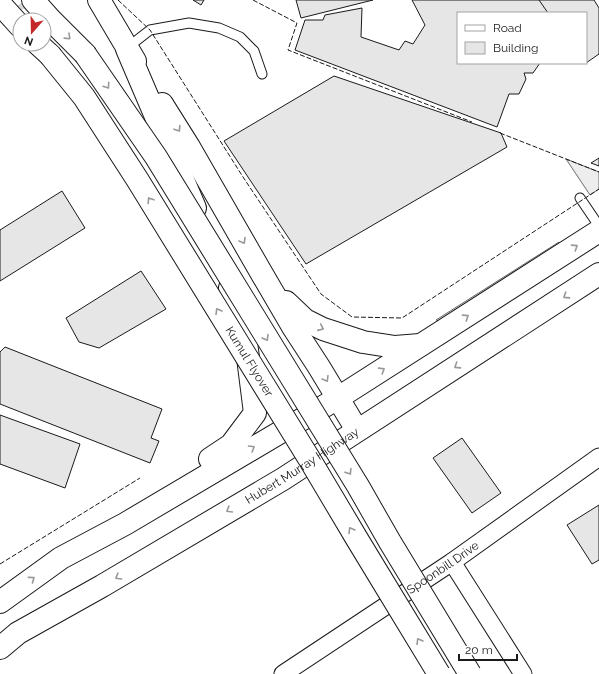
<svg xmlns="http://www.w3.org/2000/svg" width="599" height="674" font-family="Raleway,sans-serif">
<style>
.green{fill:#ededed;stroke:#6a6a6a}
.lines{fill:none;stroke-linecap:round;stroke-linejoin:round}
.stream{stroke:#d7d7d7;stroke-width:6}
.building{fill:#e6e6e6;stroke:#1a1a1a}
.service-casing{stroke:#1a1a1a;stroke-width:11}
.minor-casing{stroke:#1a1a1a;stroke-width:19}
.trunk-casing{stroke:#1a1a1a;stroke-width:24}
.service{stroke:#fff;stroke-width:9}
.minor{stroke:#fff;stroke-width:17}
.trunk{stroke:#fff;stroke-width:22}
.trunk-bridge-casing{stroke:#1a1a1a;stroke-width:24;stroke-linecap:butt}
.trunk-bridge{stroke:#fff;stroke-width:22}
.fence{stroke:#1a1a1a;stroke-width:1;stroke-dasharray:5 2;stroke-linecap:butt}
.oneway{stroke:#989898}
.labels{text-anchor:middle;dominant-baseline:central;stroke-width:3;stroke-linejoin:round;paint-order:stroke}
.street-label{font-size:12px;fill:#1a1a1a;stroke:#fff}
</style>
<rect width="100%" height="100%" fill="#fff"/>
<!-- green -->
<g class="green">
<polygon points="566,159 599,172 599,189 590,195"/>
<polygon points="559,242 558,249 443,322 436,320"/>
</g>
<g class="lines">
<!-- stream -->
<polyline class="stream" points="13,12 30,1"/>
</g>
<!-- building -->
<g class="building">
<polygon points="193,0 204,0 201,5"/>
<polygon points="296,0 373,0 301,18"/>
<polygon points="412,0 544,0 553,13 458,13 458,63 540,63 533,73 524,73 526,79 519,94 509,94 497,127 295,50 305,20 323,20 325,15 362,8 361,37 399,50 405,41 413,44 425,25"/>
<polygon points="539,0 594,0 599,8 599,54 586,63 586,13 548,13"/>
<polygon points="334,76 501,133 507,147 306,264 224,141"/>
<polygon points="599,158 599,166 591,163"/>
<polygon points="62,191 85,228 0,281 0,230"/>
<polygon points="141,271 166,309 99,348 79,342 66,318"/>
<polygon points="5,347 162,409 151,438 159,441 150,463 0,404 0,352"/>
<polygon points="0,415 80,444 65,488 0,464"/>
<polygon points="462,438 501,493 472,513 433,458"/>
<polygon points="599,505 599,560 592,564 567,525"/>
</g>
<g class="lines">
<!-- service casing -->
<g class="service-casing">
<g id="service">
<polyline points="127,48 150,30 189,23 219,28 240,37 254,51 262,74"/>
<polyline points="580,198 599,226"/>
</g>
</g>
<!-- minor casing -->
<g class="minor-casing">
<g id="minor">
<polyline points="452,562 523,674"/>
<path id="s1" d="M283,674L452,562L599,457"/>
</g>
</g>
<!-- trunk casing -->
<g class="trunk-casing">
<g id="trunk">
<polyline points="33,0 50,19 85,54"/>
<polyline points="99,0 135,61"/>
<polyline points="0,4 20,26"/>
<polyline points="38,44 50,55"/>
<polyline points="127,49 195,208"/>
<polyline points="162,104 189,147 262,274 293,327 319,367 357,430"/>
<polyline points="286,302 305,320 323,329 363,342 395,347 420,345"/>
<polyline points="210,459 231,445 255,413 246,342 240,311 230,288"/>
<polyline points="0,602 61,558 125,524 338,398 599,231"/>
<path id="s2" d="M0,648L18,633L102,586L283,479L599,274"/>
</g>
</g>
<!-- service -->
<use href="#service" class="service"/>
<!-- minor -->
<use href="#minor" class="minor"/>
<!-- trunk -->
<use href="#trunk" class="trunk"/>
<!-- trunk-bridge casing -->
<g class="trunk-bridge-casing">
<g id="trunk-bridge">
<polyline points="85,54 156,157 358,486 390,542 470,674"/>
<path id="s3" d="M50,55L84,97L137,179L310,460L357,539L439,674"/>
</g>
</g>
<!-- trunk-bridge -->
<use href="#trunk-bridge" class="trunk-bridge"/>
<!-- fence -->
<g class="fence">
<polyline points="118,0 150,30 243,177 321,294 352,317 402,318 599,189"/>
<polyline points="253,0 297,23 288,50 472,122"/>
<polyline points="500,133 599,172"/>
<polyline points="0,564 140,478"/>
</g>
</g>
<!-- one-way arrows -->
<defs><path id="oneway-chevron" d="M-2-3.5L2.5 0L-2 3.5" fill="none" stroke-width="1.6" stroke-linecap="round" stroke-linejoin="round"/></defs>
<g class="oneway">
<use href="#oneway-chevron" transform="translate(68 37) rotate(44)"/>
<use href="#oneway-chevron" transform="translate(107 86) rotate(56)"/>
<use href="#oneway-chevron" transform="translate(178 129) rotate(58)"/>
<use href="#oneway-chevron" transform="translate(150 200) rotate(-122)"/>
<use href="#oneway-chevron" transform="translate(243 241) rotate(60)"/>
<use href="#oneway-chevron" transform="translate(575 247) rotate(-33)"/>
<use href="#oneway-chevron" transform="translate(566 296) rotate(147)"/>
<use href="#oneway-chevron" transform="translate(218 311) rotate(-121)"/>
<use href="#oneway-chevron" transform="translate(466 317) rotate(-33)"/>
<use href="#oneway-chevron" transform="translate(321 328) rotate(24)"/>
<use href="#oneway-chevron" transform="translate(266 338) rotate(59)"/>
<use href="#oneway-chevron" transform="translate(457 366) rotate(147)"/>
<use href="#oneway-chevron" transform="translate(382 370) rotate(-32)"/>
<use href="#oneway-chevron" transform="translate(326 379) rotate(59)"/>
<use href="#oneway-chevron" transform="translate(252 448) rotate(-31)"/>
<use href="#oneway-chevron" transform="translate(349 472) rotate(58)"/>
<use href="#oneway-chevron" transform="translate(229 510) rotate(149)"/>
<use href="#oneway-chevron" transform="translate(351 530) rotate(-121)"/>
<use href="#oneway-chevron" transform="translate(118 577) rotate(149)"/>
<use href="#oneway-chevron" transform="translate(32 579) rotate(-36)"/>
<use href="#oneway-chevron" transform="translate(419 641) rotate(-121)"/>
</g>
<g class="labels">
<!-- street labels -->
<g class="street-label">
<text stroke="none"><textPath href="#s3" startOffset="366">Kumul Flyover</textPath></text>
<text stroke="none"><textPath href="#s2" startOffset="353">Hubert Murray Highway</textPath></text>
<text stroke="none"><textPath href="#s1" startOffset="192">Spoonbill Drive</textPath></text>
</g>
</g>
<!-- legend -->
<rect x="457" y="12" width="130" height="52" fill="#ffffff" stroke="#a3a3a3"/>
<rect x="465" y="25" width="20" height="6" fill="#ffffff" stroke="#a3a3a3"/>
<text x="493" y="32" font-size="12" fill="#1a1a1a">Road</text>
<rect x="465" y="42" width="20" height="12" fill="#e6e6e6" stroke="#a3a3a3"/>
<text x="493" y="52" font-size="12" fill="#1a1a1a">Building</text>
<!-- north arrow -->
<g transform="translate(32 32) rotate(200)"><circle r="19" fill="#ffffff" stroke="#a3a3a3"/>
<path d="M0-3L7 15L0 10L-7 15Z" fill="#c62828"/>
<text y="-6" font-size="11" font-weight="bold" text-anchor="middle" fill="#1a1a1a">N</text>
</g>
<!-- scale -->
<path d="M459 654v6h58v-6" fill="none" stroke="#1a1a1a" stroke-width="2"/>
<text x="465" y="654" font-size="12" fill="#1a1a1a" stroke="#ffffff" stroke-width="3" paint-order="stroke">20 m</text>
</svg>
